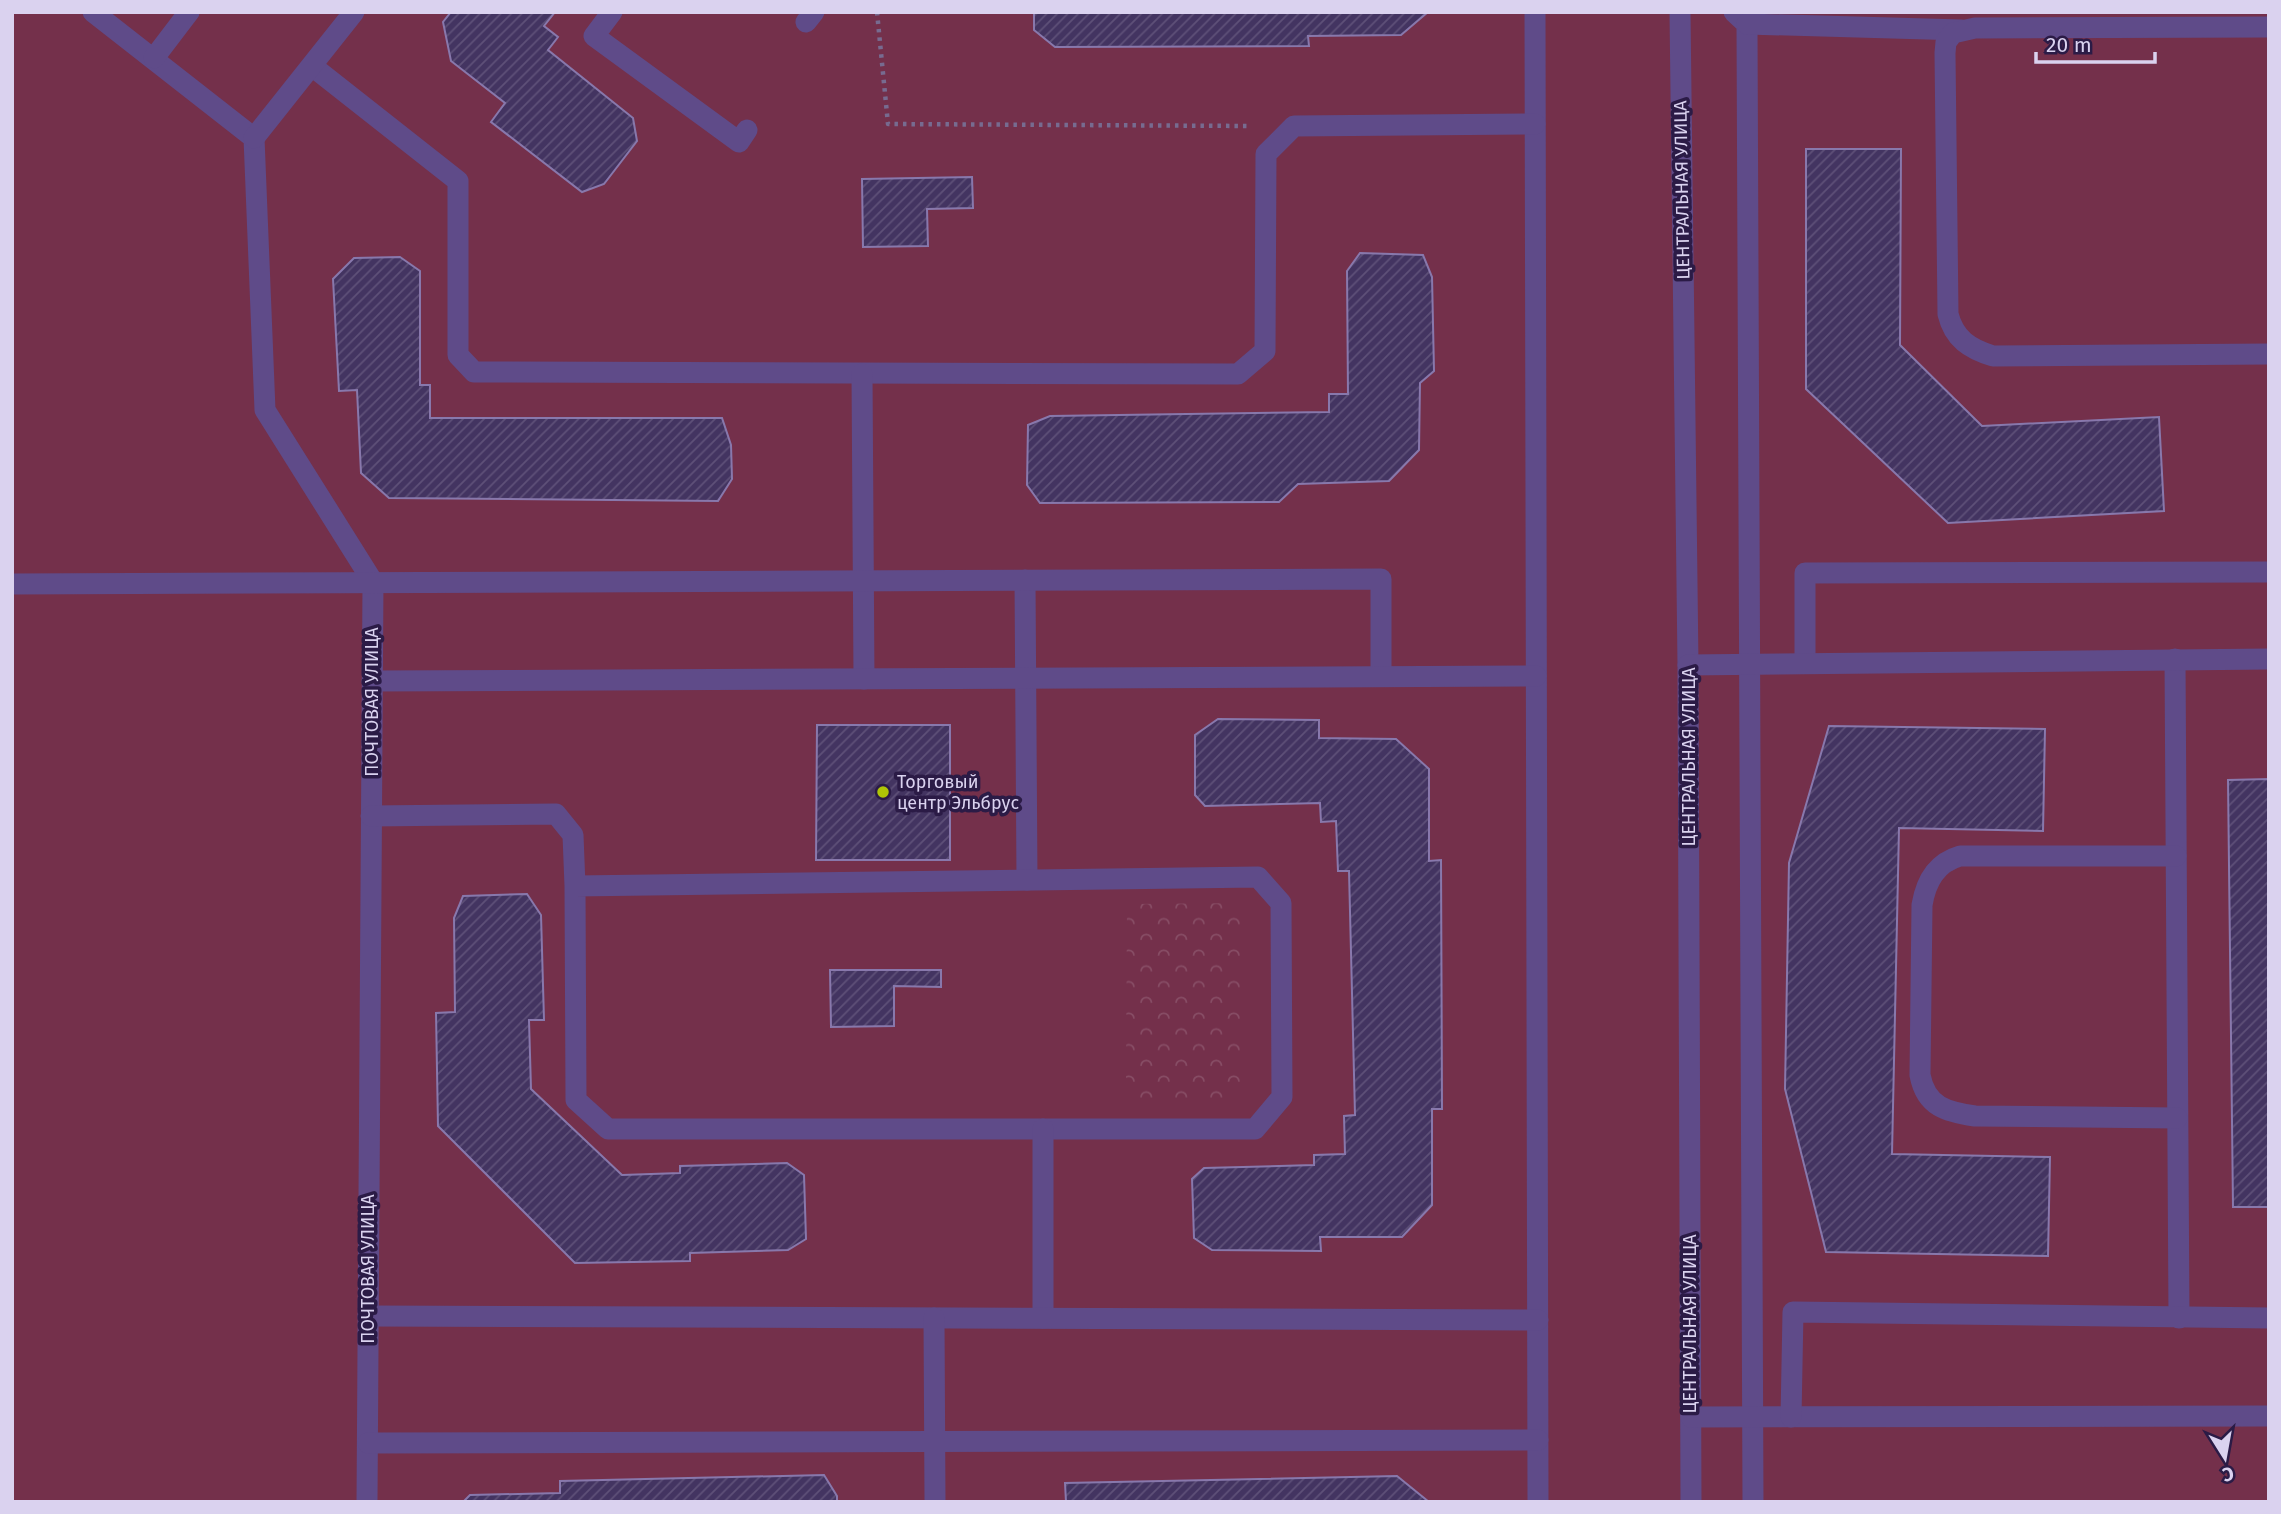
<svg xmlns="http://www.w3.org/2000/svg" width="2281" height="1514" font-family="'Fira Sans',sans-serif">
<style>
.grass{fill:#74304b}
.forest{fill:url(#forest-crowns)}
.building{fill:url(#building-hatch);stroke:#8878ac;stroke-width:2}
.lines{fill:none;stroke-linecap:round;stroke-linejoin:round}
.path{stroke:#776b90;stroke-width:4.5;stroke-dasharray:3.5 5;stroke-linecap:butt}
.minor{stroke:#5f4b89;stroke-width:21}
.poi-dot{fill:#afc506;stroke:#2b1b46;stroke-width:2.5}
.labels{text-anchor:middle;dominant-baseline:central;stroke-width:7;stroke-linejoin:round;paint-order:stroke}
.street-label{font-size:18px;fill:#dad2ef;stroke:#2b1b46}
.poi-label{font-size:18px;fill:#dad2ef;stroke:#2b1b46;text-anchor:start}
</style>
<defs>
<pattern id="forest-crowns" width="20" height="18" patternUnits="userSpaceOnUse" patternTransform="scale(1.75)"><rect width="20" height="18" fill="#74304b"/><path d="M2 6a3 3 0 1 1 6 0M12 15a3 3 0 1 1 6 0" fill="none" stroke="#874d65"/></pattern>
<pattern id="building-hatch" width="6" height="6" patternUnits="userSpaceOnUse" patternTransform="scale(1.75)"><rect width="6" height="6" fill="#433461"/><path d="M-1 1l2-2M0 6l6-6M5 7l2-2" fill="none" stroke="#5e5078"/></pattern>
</defs>
<rect width="100%" height="100%" fill="#2b1b46"/>
<!-- grass -->
<rect class="grass" x="12" y="12" width="2257" height="1490"/>
<!-- forest -->
<polygon class="forest" points="1244,903 1242,1103 1126,1102 1127,904"/>
<!-- building -->
<g class="building">
<polygon points="451,12 555,12 544,26 558,37 548,50 633,118 637,141 604,184 582,192 491,122 505,103 451,61 443,22"/>
<polygon points="1034,12 1428,12 1401,35 1308,36 1309,46 1055,47 1034,30"/>
<polygon points="1806,149 1901,149 1900,345 1982,426 2159,417 2164,511 1948,523 1806,389"/>
<polygon points="972,177 973,208 927,209 928,246 863,247 862,179"/>
<polygon points="1360,253 1423,255 1432,277 1434,371 1420,383 1419,450 1389,481 1298,484 1279,502 1040,503 1027,485 1028,425 1050,416 1329,412 1329,394 1348,394 1347,271"/>
<polygon points="400,257 420,271 420,385 430,385 430,418 722,418 731,445 732,479 718,501 389,498 361,473 357,390 339,391 333,279 354,258"/>
<polygon points="1218,719 1319,720 1319,738 1396,739 1429,769 1429,861 1441,860 1442,1109 1432,1109 1432,1205 1402,1237 1320,1237 1321,1251 1212,1250 1194,1238 1192,1179 1204,1168 1314,1165 1314,1155 1345,1154 1344,1116 1355,1115 1349,871 1338,871 1336,821 1321,822 1320,803 1205,806 1195,795 1195,735"/>
<polygon points="817,725 950,725 950,860 816,860"/>
<polygon points="1829,726 2045,729 2043,831 1899,828 1892,1154 2050,1157 2048,1256 1826,1252 1785,1089 1789,863"/>
<polygon points="2269,779 2269,1207 2233,1207 2228,780"/>
<polygon points="527,894 541,915 544,1020 529,1020 531,1089 622,1175 680,1173 680,1166 787,1163 804,1175 806,1239 788,1250 690,1253 690,1261 575,1263 438,1126 436,1013 455,1012 454,918 463,896"/>
<polygon points="830,970 941,970 941,987 894,986 894,1026 831,1027"/>
<polygon points="824,1475 837,1496 837,1502 463,1502 470,1495 560,1493 560,1481"/>
<polygon points="1397,1476 1429,1502 1066,1502 1065,1483"/>
</g>
<g class="lines">
<!-- path -->
<polyline class="path" points="877,12 888,124 1251,126"/>
<!-- minor -->
<g class="minor">
<polyline points="93,12 254,138 265,410 373,582 367,1502"/>
<polyline points="612,12 594,36 739,142 747,130"/>
<polyline points="1535,12 1538,1502"/>
<polyline points="1680,12 1688,665 1691,1502"/>
<polyline points="1734,12 1747,24 1753,1502"/>
<polyline points="806,22 814,12"/>
<polyline points="1747,24 1962,30"/>
<path d="M2269,27L1975,28L1953,33L1946,42L1945,53L1948,314C1954,339 1970,349 1993,356L2269,354"/>
<polyline points="154,58 189,12"/>
<polyline points="312,66 458,181 458,355 474,372 1238,374 1265,351 1266,154 1294,126 1535,124"/>
<polyline points="254,138 354,12"/>
<polyline points="862,374 864,679"/>
<polyline points="1025,580 1027,880"/>
<polyline points="12,584 1381,579 1381,676"/>
<polyline points="2175,659 2179,1318"/>
<polyline points="1805,662 1805,573 2269,572"/>
<polyline points="1688,665 2269,659"/>
<polyline points="372,681 1536,676"/>
<polyline points="371,816 556,814 573,835 575,886 576,1100 608,1129 1255,1129 1282,1097 1281,903 1258,877 575,886"/>
<path d="M2176,856H1960C1936,863 1926,881 1922,905L1920,1075C1926,1107 1947,1112 1975,1116L2177,1118"/>
<polyline points="1043,1129 1043,1318"/>
<polyline points="368,1316 1538,1320"/>
<polyline points="934,1318 935,1502"/>
<polyline points="1691,1417 2269,1416"/>
<polyline points="1791,1417 1793,1312 2269,1318"/>
<polyline points="368,1443 1538,1440"/>
</g>
</g>
<!-- markers -->
<circle class="poi-dot" cx="883" cy="792" r="7"/>
<g class="labels">
<!-- street labels -->
<g class="street-label">
<text transform="translate(1682 190) rotate(-91)">ЦЕНТРАЛЬНАЯ УЛИЦА</text>
<text transform="translate(372 702) rotate(-90)">ПОЧТОВАЯ УЛИЦА</text>
<text transform="translate(1689 757) rotate(-90)">ЦЕНТРАЛЬНАЯ УЛИЦА</text>
<text transform="translate(368 1269) rotate(-90)">ПОЧТОВАЯ УЛИЦА</text>
<text transform="translate(1690 1324) rotate(-90)">ЦЕНТРАЛЬНАЯ УЛИЦА</text>
</g>
<!-- poi labels -->
<g class="poi-label">
<text x="897" y="782">Торговый<tspan x="897" dy="21">центр Эльбрус</tspan></text>
</g>
</g>
<!-- border -->
<rect width="2281" height="1514" fill="none" stroke="#dad2ef" stroke-width="28"/>
<!-- north arrow -->
<g transform="translate(2225 1458) rotate(169)" stroke="#2b1b46" stroke-width="5" paint-order="stroke">
<path d="M0-5L12 26L0 18L-12 26Z" fill="#dad2ef"/>
<text y="-10" font-size="19" font-weight="bold" text-anchor="middle" fill="#dad2ef">С</text>
</g>
<!-- scale -->
<path d="M2036 52v10h119v-10" fill="none" stroke="#dad2ef" stroke-width="3.5"/>
<text x="2046" y="52" font-size="21" fill="#dad2ef" stroke="#2b1b46" stroke-width="5" paint-order="stroke">20 m</text>
</svg>
